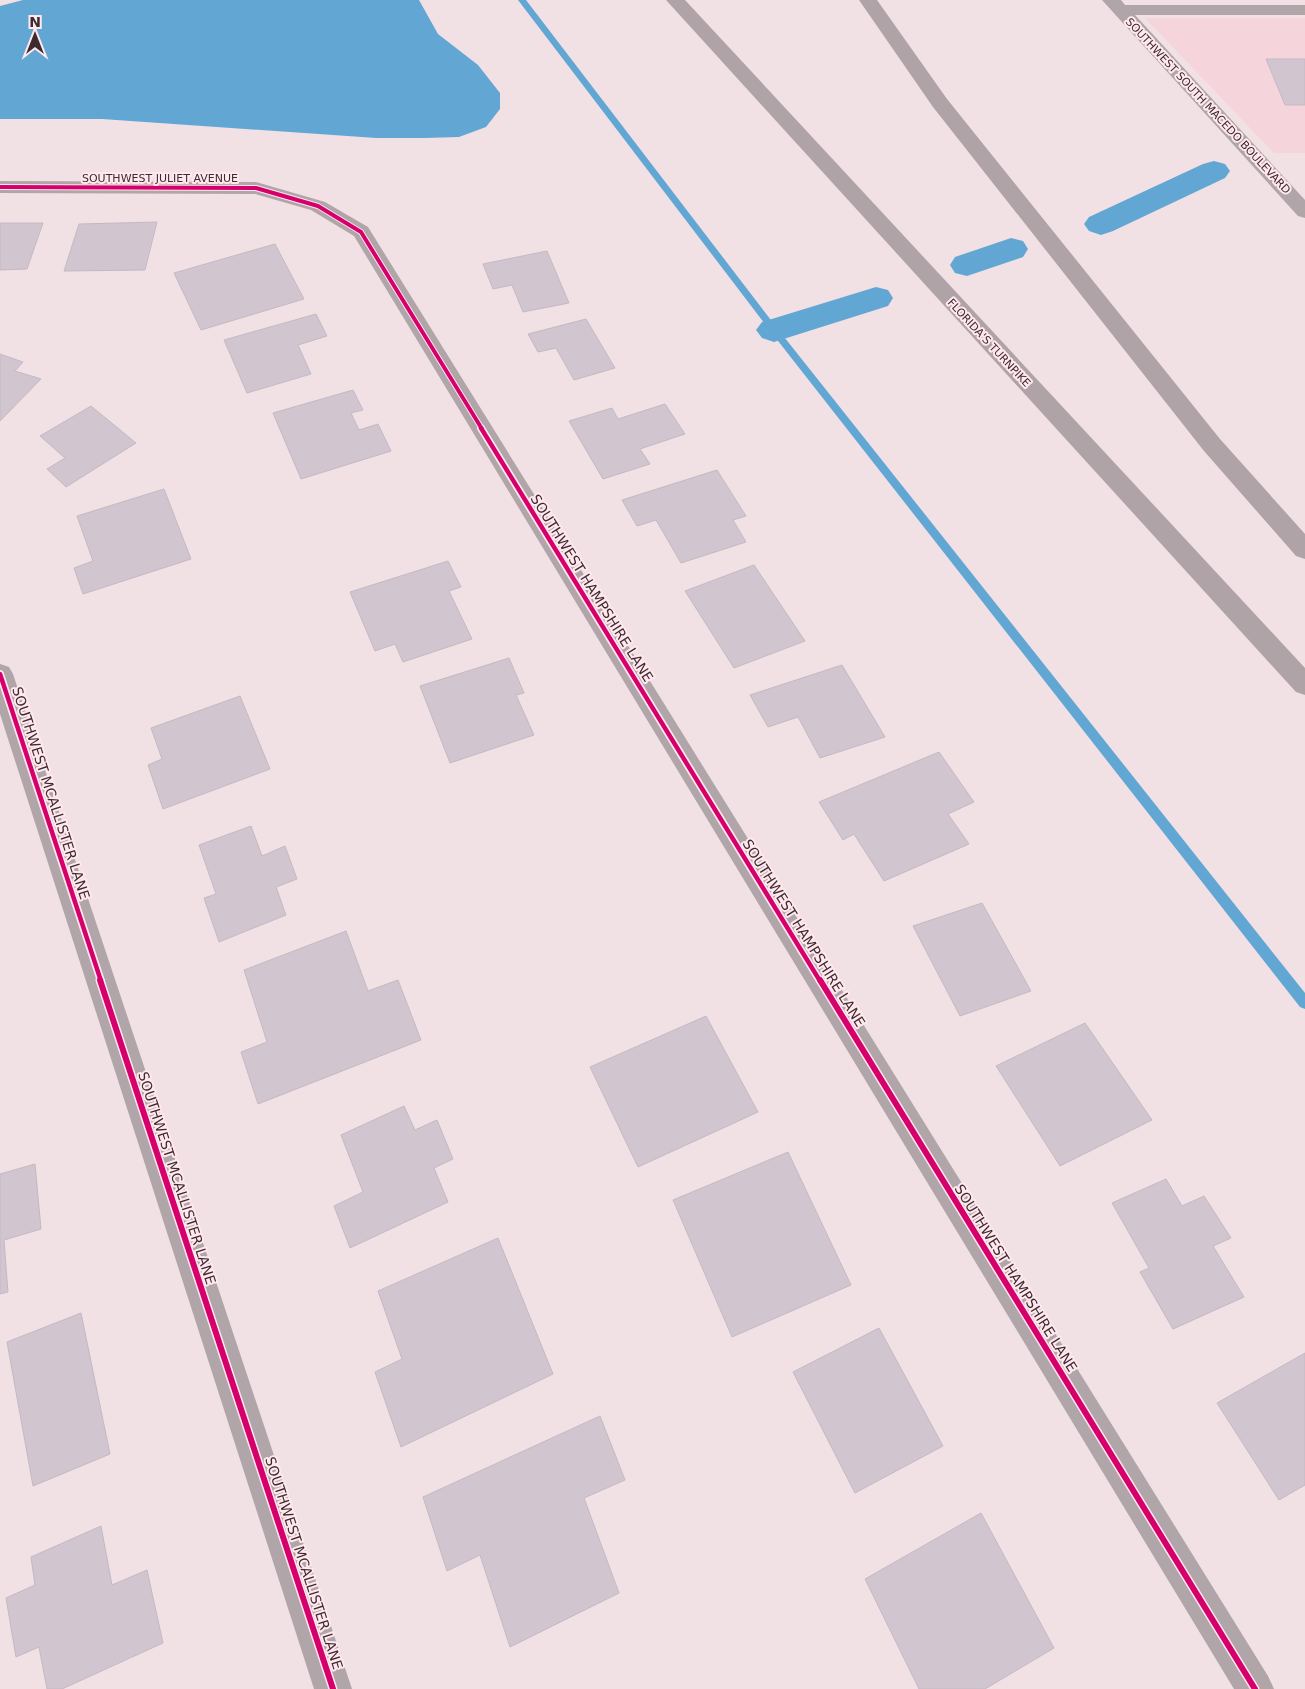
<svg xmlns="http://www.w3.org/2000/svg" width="1305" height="1689" font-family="'DejaVu Sans',sans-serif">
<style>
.built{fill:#f6d4dc}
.water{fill:#62a7d4}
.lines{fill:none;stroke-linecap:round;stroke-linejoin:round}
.stream{fill:#62a7d4;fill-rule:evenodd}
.canal{fill:#62a7d4;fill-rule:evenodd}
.building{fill:#d1c6d0;stroke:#c4b9c3}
.street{fill:#b0a5a8;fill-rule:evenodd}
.highway{fill:#b0a3a7;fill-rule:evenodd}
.cycleway-far2-casing{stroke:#ffe9ee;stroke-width:6}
.cycleway-far1-casing{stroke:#ffe9ee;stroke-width:8}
.cycleway-casing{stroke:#ffe9ee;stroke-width:9}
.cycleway-far2{stroke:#d6006c;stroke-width:4}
.cycleway-far1{stroke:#d6006c;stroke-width:4.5}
.cycleway{stroke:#d6006c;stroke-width:6}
.labels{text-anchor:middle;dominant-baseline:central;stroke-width:4;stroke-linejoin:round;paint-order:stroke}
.far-street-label{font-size:11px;fill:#3e2a2f;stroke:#ffe9ee}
.street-label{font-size:14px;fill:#3e2a2f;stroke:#ffe9ee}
</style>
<rect width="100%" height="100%" fill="#f1e0e4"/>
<!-- built -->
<polygon class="built" points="1145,18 1305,18 1305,153 1274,153"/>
<!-- water -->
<polygon class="water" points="23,0 419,0 438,34 478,65 500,93 500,109 486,127 459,137 425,138 376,138 102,119 0,119 0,6"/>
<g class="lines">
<!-- stream -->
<polygon class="stream" points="518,0 526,0 777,328 1305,993 1305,1009 1300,1007 771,332"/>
<!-- canal -->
<g class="canal">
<polygon points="1214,161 1225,164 1230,171 1225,178 1113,231 1101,235 1089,231 1084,224 1089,217 1203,164"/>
<polygon points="1011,238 1023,241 1028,249 1023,257 967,276 955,273 950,265 955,257"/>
<polygon points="876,287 888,290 893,298 888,306 774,342 762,338 756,330 762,322"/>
</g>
</g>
<!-- building -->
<g class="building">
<polygon points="1266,59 1305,59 1305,105 1285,105"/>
<polygon points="157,222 145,270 64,271 79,224"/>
<polygon points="0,223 43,223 27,269 0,270"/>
<polygon points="275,244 304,299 201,330 174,273"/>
<polygon points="547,251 569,303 523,312 512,285 493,289 483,264"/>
<polygon points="316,314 327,336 298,345 311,374 247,393 224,340"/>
<polygon points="586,319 615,368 574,380 556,348 538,352 528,334"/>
<polygon points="0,354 23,362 15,371 41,379 0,421"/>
<polygon points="353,390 363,410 351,413 359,430 378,424 391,451 301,479 273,413"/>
<polygon points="665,404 685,434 640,449 650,464 603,479 569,421 612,408 618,419"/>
<polygon points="91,406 136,443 66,487 47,469 65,458 40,436"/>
<polygon points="717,470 746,516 733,520 746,542 681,563 656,520 637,526 622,500"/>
<polygon points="164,489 191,559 83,594 74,568 93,561 77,516"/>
<polygon points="448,561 461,587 449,591 472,639 403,662 395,644 375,651 350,592"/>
<polygon points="754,565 805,641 734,668 685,591"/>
<polygon points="509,658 524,693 516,695 534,735 450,763 420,686"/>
<polygon points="842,665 885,737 820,758 798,717 768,727 750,695"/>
<polygon points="240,696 270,769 163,809 148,765 162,759 151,728"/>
<polygon points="939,752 974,802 948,814 969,844 884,881 854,834 843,840 819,802"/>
<polygon points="251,826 262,856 285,846 297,879 276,887 286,915 219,942 204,898 216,894 199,845"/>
<polygon points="982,903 1031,991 960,1016 913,926"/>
<polygon points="346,931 368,991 398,980 421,1040 258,1104 241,1052 267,1042 244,970"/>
<polygon points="706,1016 758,1112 638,1167 590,1067"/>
<polygon points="1085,1023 1152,1120 1060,1166 996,1066"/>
<polygon points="404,1106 415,1130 437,1120 453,1159 434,1168 448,1202 350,1248 334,1206 363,1192 341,1135"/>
<polygon points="788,1152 851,1285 732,1337 673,1200"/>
<polygon points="35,1164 41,1229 4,1240 8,1292 0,1294 0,1174"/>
<polygon points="1166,1179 1182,1206 1204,1196 1231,1238 1213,1246 1244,1297 1173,1329 1140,1272 1149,1268 1112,1203"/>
<polygon points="498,1238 553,1374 401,1447 375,1372 402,1359 378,1291"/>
<polygon points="81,1313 110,1454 33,1486 7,1342"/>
<polygon points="879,1328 943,1446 855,1493 793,1372"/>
<polygon points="1305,1353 1305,1485 1279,1500 1217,1403"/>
<polygon points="600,1416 625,1480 584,1498 619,1593 510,1647 480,1555 447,1571 423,1497"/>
<polygon points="981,1513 1054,1648 985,1689 919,1689 865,1579"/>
<polygon points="101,1526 112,1585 147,1570 163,1643 62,1689 47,1689 39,1647 16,1657 6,1598 35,1585 31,1557"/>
</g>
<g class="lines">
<!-- street -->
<g class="street">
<polygon points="1102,0 1121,0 1125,5 1305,5 1305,15 1135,15 1305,200 1305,218 1298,216"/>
<polygon points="0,181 256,182 325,202 368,227 1268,1676 1274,1689 1234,1689 354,236 311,210 255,194 0,193"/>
<polygon points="0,664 9,667 13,674 352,1689 314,1689 0,714"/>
</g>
<!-- highway -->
<g class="highway">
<polygon points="666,0 685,0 1305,668 1305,695 1296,692"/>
<polygon points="859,0 877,0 947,99 1220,439 1305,534 1305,559 1296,556 1204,451 933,107"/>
</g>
<!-- cycleway-far2 casing -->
<g class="cycleway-far2-casing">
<polyline id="cycleway-far2" points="0,187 256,188 318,206 361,232 482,429"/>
</g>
<!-- cycleway-far1 casing -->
<g class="cycleway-far1-casing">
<g id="cycleway-far1">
<polyline points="481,428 820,981"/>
<polyline points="0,674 101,981"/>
</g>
</g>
<!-- cycleway casing -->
<g class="cycleway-casing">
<g id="cycleway">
<polyline points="100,980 333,1689"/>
<polyline points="820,980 1255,1689"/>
</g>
</g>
<!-- cycleway-far2 -->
<use href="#cycleway-far2" class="cycleway-far2"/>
<!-- cycleway-far1 -->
<use href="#cycleway-far1" class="cycleway-far1"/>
<!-- cycleway -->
<use href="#cycleway" class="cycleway"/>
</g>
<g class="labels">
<!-- far-street labels -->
<g class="far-street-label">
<text transform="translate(1208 106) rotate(47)">SOUTHWEST SOUTH MACEDO BOULEVARD</text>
<text x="160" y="178">SOUTHWEST JULIET AVENUE</text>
<text transform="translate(989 343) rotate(47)">FLORIDA'S TURNPIKE</text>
</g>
<!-- street labels -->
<g class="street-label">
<text transform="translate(592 588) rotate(58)">SOUTHWEST HAMPSHIRE LANE</text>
<text transform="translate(51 793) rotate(72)">SOUTHWEST MCALLISTER LANE</text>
<text transform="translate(804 933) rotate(58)">SOUTHWEST HAMPSHIRE LANE</text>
<text transform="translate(177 1178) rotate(72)">SOUTHWEST MCALLISTER LANE</text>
<text transform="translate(1016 1278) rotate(58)">SOUTHWEST HAMPSHIRE LANE</text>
<text transform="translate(304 1563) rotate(72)">SOUTHWEST MCALLISTER LANE</text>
</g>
</g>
<!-- north arrow -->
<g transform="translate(35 35)" stroke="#ffe9ee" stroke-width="4" paint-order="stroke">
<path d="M0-4L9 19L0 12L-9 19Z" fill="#3e2a2f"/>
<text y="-8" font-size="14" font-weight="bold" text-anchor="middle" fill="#3e2a2f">N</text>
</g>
</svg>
